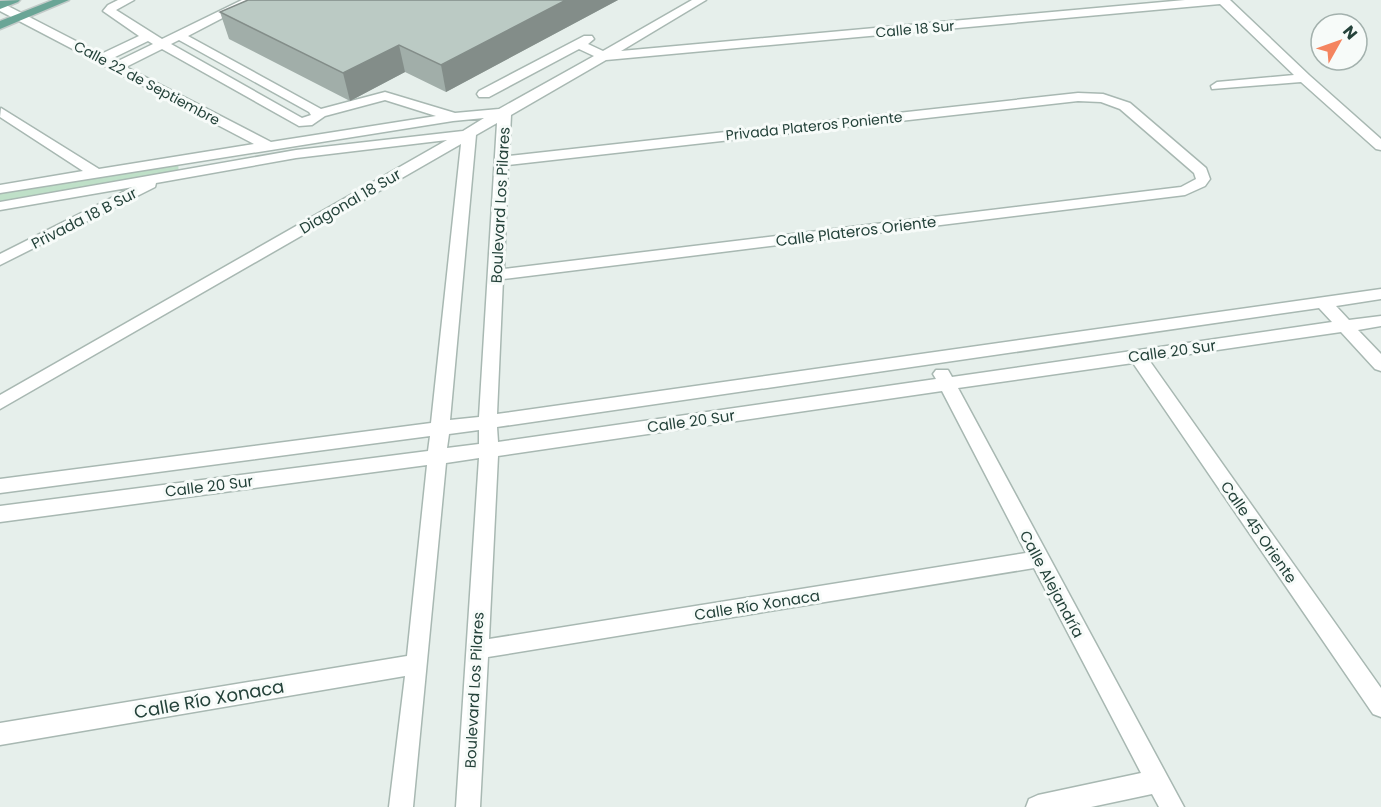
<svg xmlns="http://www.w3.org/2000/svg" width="1381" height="807" font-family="Poppins,sans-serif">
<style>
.green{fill:#bfe0c8}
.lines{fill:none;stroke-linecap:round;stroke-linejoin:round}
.minor-casing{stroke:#a8b8b2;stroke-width:3}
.major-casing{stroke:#c2cac8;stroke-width:3}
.minor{fill:#fff;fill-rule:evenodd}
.major{fill:#6aa596;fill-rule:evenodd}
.wall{fill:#a1aea9}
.shaded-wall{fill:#838d89}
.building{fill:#bbcac4;stroke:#838d89;stroke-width:1.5}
.labels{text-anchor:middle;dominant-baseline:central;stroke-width:6;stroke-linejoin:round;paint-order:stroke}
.far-street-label{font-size:14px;fill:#24423a;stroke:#f7fbf9}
.street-label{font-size:15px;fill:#24423a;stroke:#f7fbf9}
.near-street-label{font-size:18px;fill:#24423a;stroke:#f7fbf9}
</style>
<rect width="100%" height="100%" fill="#e6efeb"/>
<!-- green -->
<polygon class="green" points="178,162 179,176 0,207 0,192"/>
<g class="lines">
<!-- minor casing -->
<g class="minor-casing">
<path id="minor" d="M118,0H134L116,10L162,39L242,0H257L188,36L321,109L385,92L455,113L499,109L594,56L579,49L489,97H479L477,94L479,91L584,36H592L594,39L588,44L603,51L692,0H706L621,51L1185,0H1230L1309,75L1381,139V150L1376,149L1301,82L1212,89L1211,86L1217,82L1294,75L1220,4L606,60L511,115L509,156L1078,93L1103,94L1130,103L1206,168L1210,179L1205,186L1185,195L503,279L497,414L1381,289V299L1336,306L1349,320L1381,316V326L1358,330L1381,354V371L1375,369L1341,332L1149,360L1381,688V717L1373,714L1133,363L958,388L1184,807H1159L1152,794L1091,807H1026L1029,799L1038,795L1141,773L1034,568L488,657L480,807H456L479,458L446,463L413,807H389L405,676L0,745V723L407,656L427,465L0,522V506L428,451L430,436L0,493V479L431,423L461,144L0,409V395L447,140L296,158L156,183L155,187L0,265V254L133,187L0,210V202L296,150L463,131L484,118L453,121L0,193V185L83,171L0,117L1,108L99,169L254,144L0,11V2L4,4L101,54L139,36L103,11L108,5ZM179,40L309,112L311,115L302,118L171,44ZM148,41L153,44L116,62L111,59ZM162,49L299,126L312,125L325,116L385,100L436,116L271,142L126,67ZM1078,101L1101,102L1120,109L1194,173L1196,179L1181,187L504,269L508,165ZM497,123L479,417L450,420L476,135ZM1319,308L1332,322L952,377L948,370H936L933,374L936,379L498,442L497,427ZM942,391L1026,553L489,639L498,456ZM479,430V444L447,448L449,434Z"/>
</g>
<!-- major casing -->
<g class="major-casing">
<g id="major">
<polygon points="20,0 18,2 0,9 0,1"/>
<polygon points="53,0 69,0 0,29 0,21"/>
</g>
</g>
<!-- minor -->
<use href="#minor" class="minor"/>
<!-- major -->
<use href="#major" class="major"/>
</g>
<!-- wall -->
<polygon class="wall" points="248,0 618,0 446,92 405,72 350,101 229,39 220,12"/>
<!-- shaded-wall -->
<g class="shaded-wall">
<polygon points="566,0 618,0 446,92 441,65"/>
<polygon points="399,45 405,72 350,101 343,73"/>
</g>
<!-- building -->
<polygon class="building" points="248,0 566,0 441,65 399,45 343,73 220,12"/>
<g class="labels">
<!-- far-street labels -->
<g class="far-street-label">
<text transform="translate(915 29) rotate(-5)">Calle 18 Sur</text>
<text transform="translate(147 83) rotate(28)">Calle 22 de Septiembre</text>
<text transform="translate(814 126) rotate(-6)">Privada Plateros Poniente</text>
</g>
<!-- street labels -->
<g class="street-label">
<text transform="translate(350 201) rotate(-30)">Diagonal 18 Sur</text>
<text transform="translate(500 205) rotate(-87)">Boulevard Los Pilares</text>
<text transform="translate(84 218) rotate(-27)">Privada 18 B Sur</text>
<text transform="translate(856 231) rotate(-7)">Calle Plateros Oriente</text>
<text transform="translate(1172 351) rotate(-8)">Calle 20 Sur</text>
<text transform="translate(691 421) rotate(-8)">Calle 20 Sur</text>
<text transform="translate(209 486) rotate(-7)">Calle 20 Sur</text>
<text transform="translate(1259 532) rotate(55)">Calle 45 Oriente</text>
<text transform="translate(1052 584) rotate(62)">Calle Alejandría</text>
<text transform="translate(757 605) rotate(-9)">Calle Río Xonaca</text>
<text transform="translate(474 690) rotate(-87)">Boulevard Los Pilares</text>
</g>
<!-- near-street labels -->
<g class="near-street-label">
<text transform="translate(209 699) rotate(-10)">Calle Río Xonaca</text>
</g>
</g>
<!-- north arrow -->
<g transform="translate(1339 42) rotate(50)"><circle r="28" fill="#f7fbf9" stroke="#a3b1ad" stroke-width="1.5"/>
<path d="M0-4.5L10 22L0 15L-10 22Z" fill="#f4845f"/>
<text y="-9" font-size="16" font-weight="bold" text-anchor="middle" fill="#24423a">N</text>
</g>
</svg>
